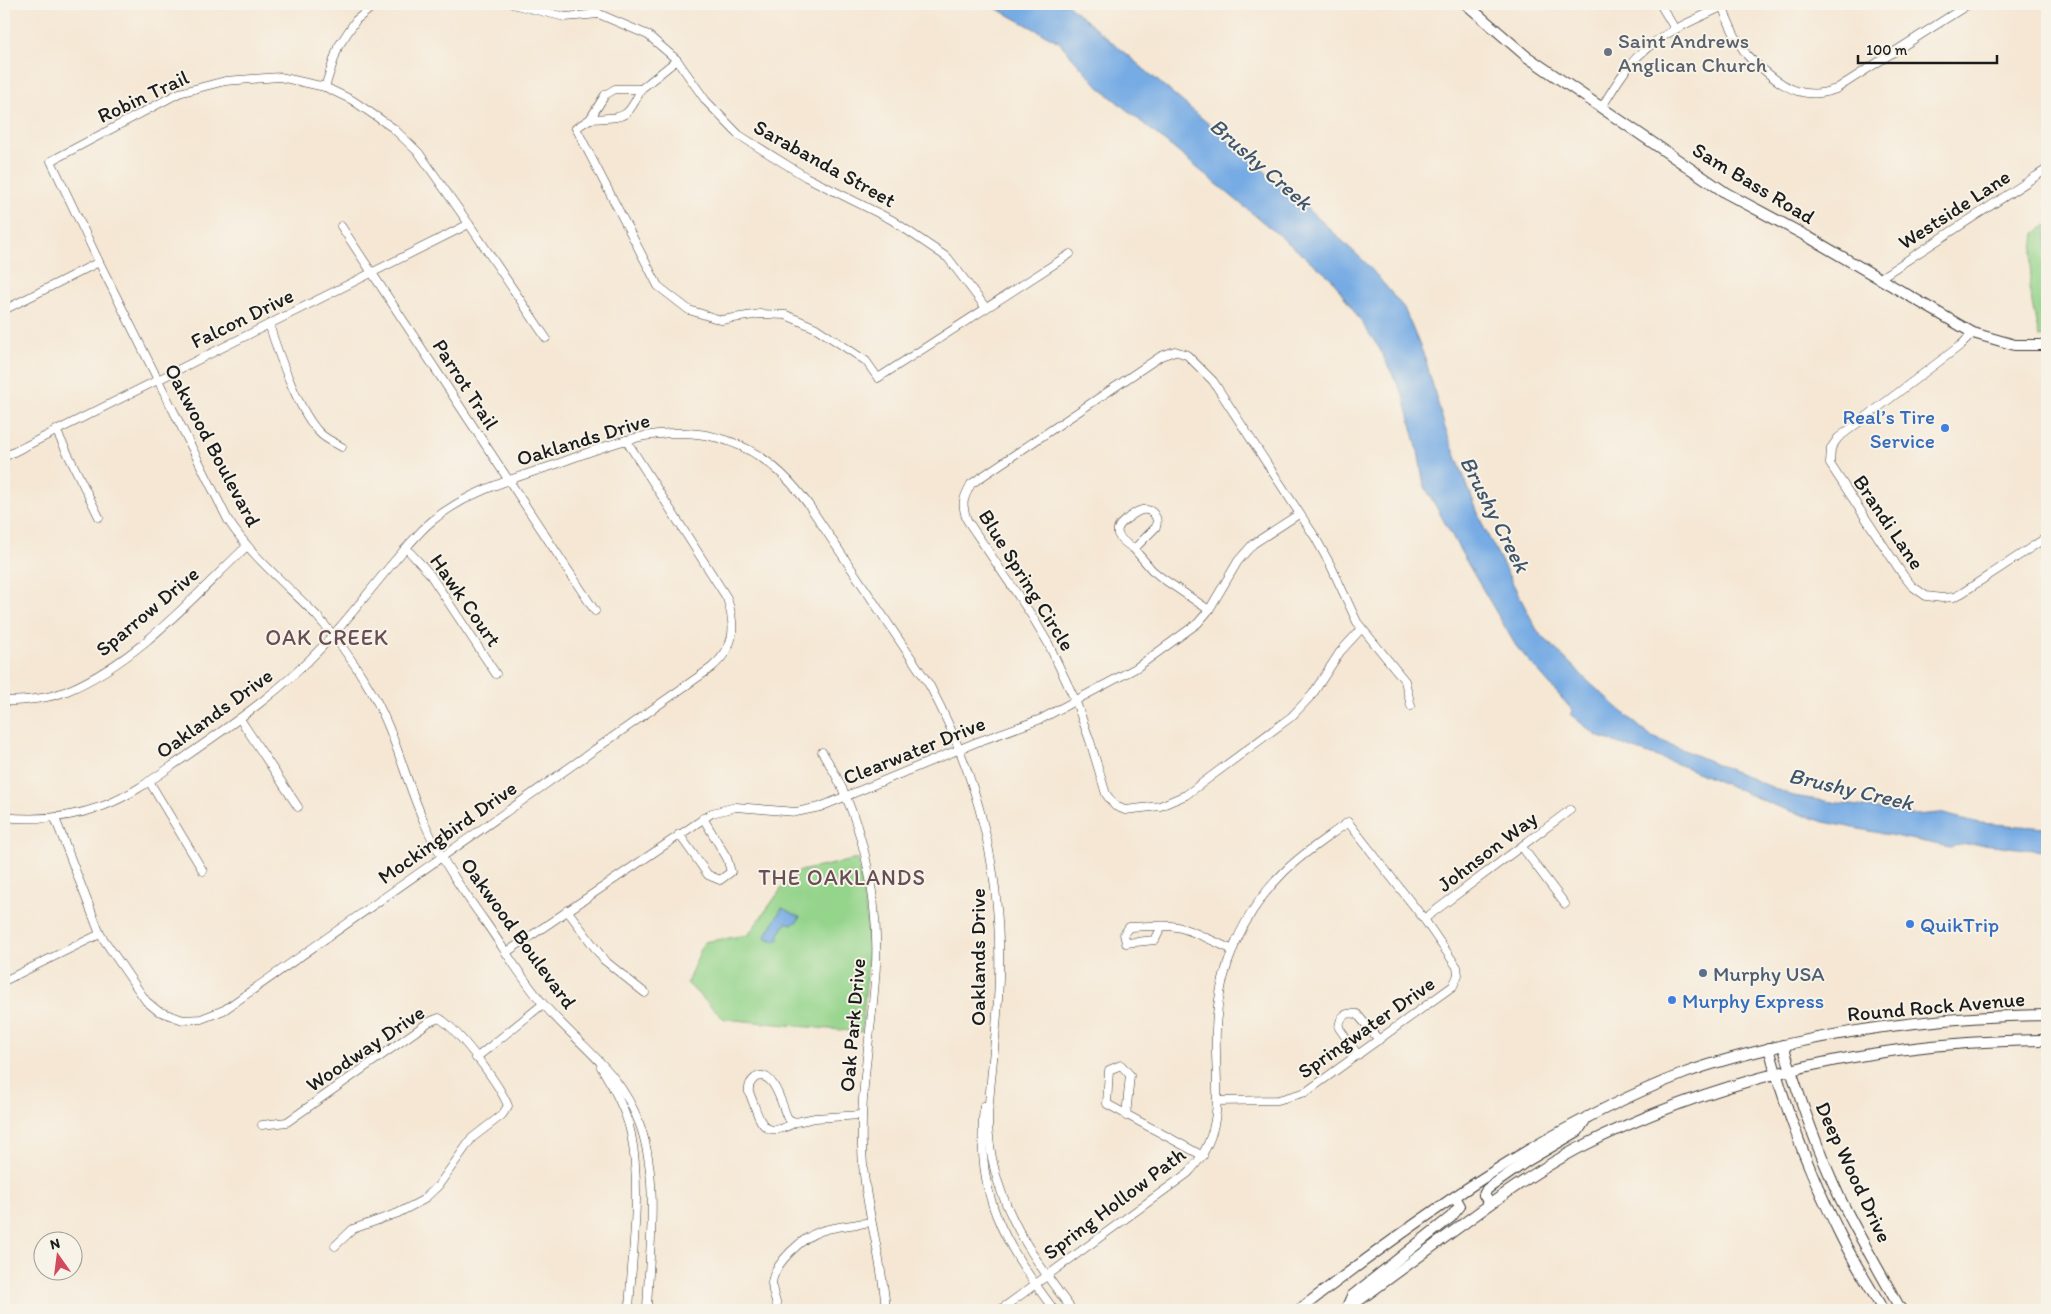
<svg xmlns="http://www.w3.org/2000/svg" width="2051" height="1314" font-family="Itim,sans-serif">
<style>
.green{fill:#94d48b;stroke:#587854}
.water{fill:#76abe4;stroke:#496480}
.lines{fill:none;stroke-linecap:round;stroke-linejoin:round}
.street-casing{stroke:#3d3a38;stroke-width:9}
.secondary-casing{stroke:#3d3a38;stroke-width:12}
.street{stroke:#fff;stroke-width:8}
.secondary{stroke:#fff;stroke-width:10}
.worship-dot{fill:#6b7280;stroke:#f7f3e8;stroke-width:2}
.shop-dot{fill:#3f7fe0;stroke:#f7f3e8;stroke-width:2}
.service-dot{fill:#5c6f8a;stroke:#f7f3e8;stroke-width:2}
.labels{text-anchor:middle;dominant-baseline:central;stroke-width:4;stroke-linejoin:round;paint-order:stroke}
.worship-label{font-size:21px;fill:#5b616d;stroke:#f7f3e8;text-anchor:start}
.street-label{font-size:21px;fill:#1c1c1c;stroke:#f7f3e8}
.shop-label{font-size:21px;fill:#366cbe;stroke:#f7f3e8;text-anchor:start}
.service-label{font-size:21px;fill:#4e5e75;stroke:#f7f3e8;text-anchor:start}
.water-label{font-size:22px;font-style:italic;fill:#40556c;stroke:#f7f3e8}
.neighbourhood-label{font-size:22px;letter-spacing:1px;fill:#684d55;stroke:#f7f3e8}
</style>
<rect width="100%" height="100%" fill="#f7f3e8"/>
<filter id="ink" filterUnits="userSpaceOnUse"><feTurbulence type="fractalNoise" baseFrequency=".02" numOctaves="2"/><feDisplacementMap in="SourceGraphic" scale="10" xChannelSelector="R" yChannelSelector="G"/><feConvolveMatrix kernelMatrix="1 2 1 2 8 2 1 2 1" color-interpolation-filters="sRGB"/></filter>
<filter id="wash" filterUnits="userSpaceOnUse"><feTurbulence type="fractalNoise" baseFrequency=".0096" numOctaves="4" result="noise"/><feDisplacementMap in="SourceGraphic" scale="20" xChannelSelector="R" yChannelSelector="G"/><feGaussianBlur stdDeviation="1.12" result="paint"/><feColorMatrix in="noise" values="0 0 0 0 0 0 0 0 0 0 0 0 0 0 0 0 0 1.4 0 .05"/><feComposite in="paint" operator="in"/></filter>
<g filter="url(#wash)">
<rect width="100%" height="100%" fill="#f5e7d4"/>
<!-- green -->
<g class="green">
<polygon points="2047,225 2047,336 2039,337 2029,288 2035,233"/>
<polygon points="858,859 867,919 868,959 862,1032 724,1019 687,983 704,942 748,935 785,884 800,871"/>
</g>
<!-- water -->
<g class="water">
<path d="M988,4H1067L1302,203L1367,264L1404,308L1425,358L1445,428L1483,526L1538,632L1592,685L1650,736L1793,796L1917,815L1939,813L1980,823L2047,828V851C2016,850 1980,839 1950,847L1824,822L1776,806L1683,766L1597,736L1570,714L1573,711L1516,646L1465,559L1424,485L1418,451L1404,397L1379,348L1332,279L1099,87L1059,42Z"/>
<polygon points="782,908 800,917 797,922 791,924 787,922 778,936 780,938 775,942 765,937"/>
</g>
</g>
<g filter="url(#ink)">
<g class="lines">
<!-- street casing -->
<g class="street-casing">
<g id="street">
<polyline points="512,4 565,17 599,14"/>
<polyline points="588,4 599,14 648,35 677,60 706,101 739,135 806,177 892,220 948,258 986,308"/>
<polyline points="1660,4 1675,29"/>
<path d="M1722,6C1729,23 1736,41 1747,55C1752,61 1759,66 1765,71C1787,90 1807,100 1836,89L1969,4"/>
<polyline points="325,87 338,47 356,20 376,4"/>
<path d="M615,89H641C627,121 623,117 590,119L605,95Z"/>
<polyline points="641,89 677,60"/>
<path d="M1602,107C1611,92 1619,78 1630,65C1655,34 1693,21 1728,4"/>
<polyline points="590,119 576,128 658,286 689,310 721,320 760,314 786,315 816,328 866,361 878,378 1070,254"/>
<polyline points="341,226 595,611"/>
<polyline points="1880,278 2047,169"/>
<polyline points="4,310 99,262"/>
<path d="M269,324C278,353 300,416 322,435C328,440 335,443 342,447"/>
<polyline points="1973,333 1961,345 1838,438 1831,448 1830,464 1903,575 1912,586 1926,596 1942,598 1954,597 1962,593 2047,537"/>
<path d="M546,338L469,224L419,153L393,128L352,100L325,87L280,77L225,81L179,93L51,161L99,262L228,520C251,556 286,584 316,615C336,637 353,661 368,686C395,729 404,778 425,824C441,860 463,891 486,923C505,950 523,981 545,1006C582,1048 620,1070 640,1125C660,1182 649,1251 647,1310"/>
<polyline points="56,430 99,517"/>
<polyline points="4,457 469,224"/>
<polyline points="406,548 429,573 496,674"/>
<path d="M1134,549C1119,539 1109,531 1128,518C1132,515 1137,511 1142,510C1153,508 1159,518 1156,527L1134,549L1152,570L1162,578L1209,610"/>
<path d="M1361,629L1340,652L1312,695L1291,717L1186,795L1160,806L1125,810L1115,806L1106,794L1090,741L1076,702L1048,643L1032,616L967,520C961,503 963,499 971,484L1161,356L1175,351L1187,355L1213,381L1315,537L1331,566L1357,622L1405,681L1411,706"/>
<path d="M4,701C25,701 47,699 67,691C138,661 192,598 247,546"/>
<polyline points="240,719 298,807"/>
<path d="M822,752C861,811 879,894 876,965C873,1025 860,1085 862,1146C863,1201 882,1255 886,1310"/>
<polyline points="149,781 203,871"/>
<path d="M4,817C37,821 72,817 103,806C132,795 157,776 182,759C231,725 280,692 321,648C351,617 376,581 405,549C414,539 422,529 432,521C467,492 511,479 554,465C579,456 605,445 631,439C705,421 764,443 808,504L930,686C979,779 1002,872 999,977C998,1024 991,1070 988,1117C988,1194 1028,1251 1072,1310"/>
<path d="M55,818L100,934L146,1001L158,1011L183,1020L201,1019L224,1010L711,668C736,647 736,627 727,598L626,440"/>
<polyline points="679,834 708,875 720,880 731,872 727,858 703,818"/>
<polyline points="1522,847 1565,904"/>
<polyline points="567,910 604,960 645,993"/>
<polyline points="1424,919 1570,810"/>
<path d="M1162,926L1155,940L1126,943L1124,934L1129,927C1145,927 1165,923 1181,928C1198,933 1215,942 1231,949"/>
<polyline points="507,952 712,813 736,807 796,812 820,807 977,742 1041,719 1136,668 1198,623 1209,610 1238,561 1253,544 1299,514"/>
<polyline points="4,981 100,934"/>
<path d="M1358,1055L1339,1028C1340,1016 1345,1012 1357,1014L1379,1040"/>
<polyline points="476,1058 543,1004"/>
<path d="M601,1067C613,1087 626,1110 631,1134C642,1189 632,1254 629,1310"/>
<path d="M984,1106C975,1196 1003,1241 1054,1310"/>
<polyline points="1126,1116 1130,1075 1121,1065 1109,1070 1107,1104 1203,1156"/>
<path d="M796,1122C760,1142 761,1120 749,1092C748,1086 750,1082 755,1078C773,1067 782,1105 787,1117L790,1120L796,1122L815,1118L861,1115"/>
<path d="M262,1125L287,1122L429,1022L439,1018C459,1030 500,1085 508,1106L502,1115L472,1138L438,1186L423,1200L398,1213L353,1229L335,1246"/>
<path d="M777,1306C775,1298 772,1291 772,1283C774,1263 803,1237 821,1231C837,1226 855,1225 871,1222"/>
<path d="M1000,1310L1188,1173C1229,1131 1214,1083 1216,1030C1218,970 1242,913 1285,871C1304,852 1327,838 1348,822L1424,919L1457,967L1458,975L1453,986L1306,1092L1278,1100L1217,1101"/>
</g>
</g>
<!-- secondary casing -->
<g class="secondary-casing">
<g id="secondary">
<polyline points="1466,4 1526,56 1726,193 1810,238 1973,333 2015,345 2047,345"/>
<path d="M1783,1045C1799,1097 1816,1147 1839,1196C1858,1235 1880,1272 1901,1310"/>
<path d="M1769,1048C1786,1111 1809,1172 1838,1230C1851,1258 1868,1284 1883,1310"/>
<polyline points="1490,1204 1484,1195 1487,1189 1527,1161 1578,1131 1587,1117"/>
<polyline points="1346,1309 1352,1296 1451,1217 1460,1206 1455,1197"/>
<path d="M1299,1310C1419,1218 1543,1128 1685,1073C1720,1060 1757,1051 1793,1043C1877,1025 1961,1016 2047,1015"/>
<path d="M1346,1310C1382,1284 1418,1257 1455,1230C1494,1201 1534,1172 1577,1149C1723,1074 1884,1041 2047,1040"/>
</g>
</g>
<!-- street -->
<use href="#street" class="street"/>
<!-- secondary -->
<use href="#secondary" class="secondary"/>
</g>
</g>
<!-- markers -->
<circle class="worship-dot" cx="1608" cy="52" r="5"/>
<g class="shop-dot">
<circle cx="1945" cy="428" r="5"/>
<circle cx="1910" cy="924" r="5"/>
<circle cx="1672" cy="1000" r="5"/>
</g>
<circle class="service-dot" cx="1703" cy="973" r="5"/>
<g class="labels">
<!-- worship labels -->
<g class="worship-label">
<text x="1618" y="40">Saint Andrews<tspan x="1618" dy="24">Anglican Church</tspan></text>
</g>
<!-- street labels -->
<g class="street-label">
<text transform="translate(143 96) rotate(-25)">Robin Trail</text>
<text transform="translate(825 163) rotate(29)">Sarabanda Street</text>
<text transform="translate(1754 183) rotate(31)">Sam Bass Road</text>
<text transform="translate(1954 209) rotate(-33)">Westside Lane</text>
<text transform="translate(242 318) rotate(-26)">Falcon Drive</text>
<text transform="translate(466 384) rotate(57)">Parrot Trail</text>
<text transform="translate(583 439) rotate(-17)">Oaklands Drive</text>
<text transform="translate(213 445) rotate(62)">Oakwood Boulevard</text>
<text transform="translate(1889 522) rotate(56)">Brandi Lane</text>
<text transform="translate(1027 580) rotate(58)">Blue Spring Circle</text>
<text transform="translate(466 600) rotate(55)">Hawk Court</text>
<text transform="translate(147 611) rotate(-40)">Sparrow Drive</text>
<text transform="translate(214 713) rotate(-36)">Oaklands Drive</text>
<text transform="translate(914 750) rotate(-22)">Clearwater Drive</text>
<text transform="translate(447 832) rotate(-35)">Mockingbird Drive</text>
<text transform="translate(1487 851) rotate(-37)">Johnson Way</text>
<text transform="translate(519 933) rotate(54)">Oakwood Boulevard</text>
<text transform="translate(977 957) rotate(-90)">Oaklands Drive</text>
<text transform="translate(1936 1006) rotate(-5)">Round Rock Avenue</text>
<text transform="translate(852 1025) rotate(-85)">Oak Park Drive</text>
<text transform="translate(1366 1027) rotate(-35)">Springwater Drive</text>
<text transform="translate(365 1048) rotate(-34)">Woodway Drive</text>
<text transform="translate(1854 1172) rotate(65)">Deep Wood Drive</text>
<text transform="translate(1114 1203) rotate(-37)">Spring Hollow Path</text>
</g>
<!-- shop labels -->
<g class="shop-label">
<text x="1935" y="416" text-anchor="end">Real’s Tire<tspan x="1935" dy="24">Service</tspan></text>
<text x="1920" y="924">QuikTrip</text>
<text x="1682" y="1000">Murphy Express</text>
</g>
<!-- service labels -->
<g class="service-label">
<text x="1713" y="973">Murphy USA</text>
</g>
<!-- water labels -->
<g class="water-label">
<text transform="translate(1261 164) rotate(41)">Brushy Creek</text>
<text transform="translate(1495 514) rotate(63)">Brushy Creek</text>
<text transform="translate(1851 789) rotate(13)">Brushy Creek</text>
</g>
<!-- neighbourhood labels -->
<g class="neighbourhood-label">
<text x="327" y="637">OAK CREEK</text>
<text x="842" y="877">THE OAKLANDS</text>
</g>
</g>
<!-- margin -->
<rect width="2051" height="1314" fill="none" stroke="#f7f3e8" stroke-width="20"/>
<!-- north arrow -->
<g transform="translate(58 1256) rotate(346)"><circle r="24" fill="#f7f3e8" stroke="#9f9d96"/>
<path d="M0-4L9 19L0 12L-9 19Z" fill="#d1495b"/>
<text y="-8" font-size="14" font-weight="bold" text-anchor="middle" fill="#1c1c1c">N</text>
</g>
<!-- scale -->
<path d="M1858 55v8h139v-8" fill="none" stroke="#1c1c1c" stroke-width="2.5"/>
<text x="1866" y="55" font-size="15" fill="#1c1c1c" stroke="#f7f3e8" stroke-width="4" paint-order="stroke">100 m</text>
</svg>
